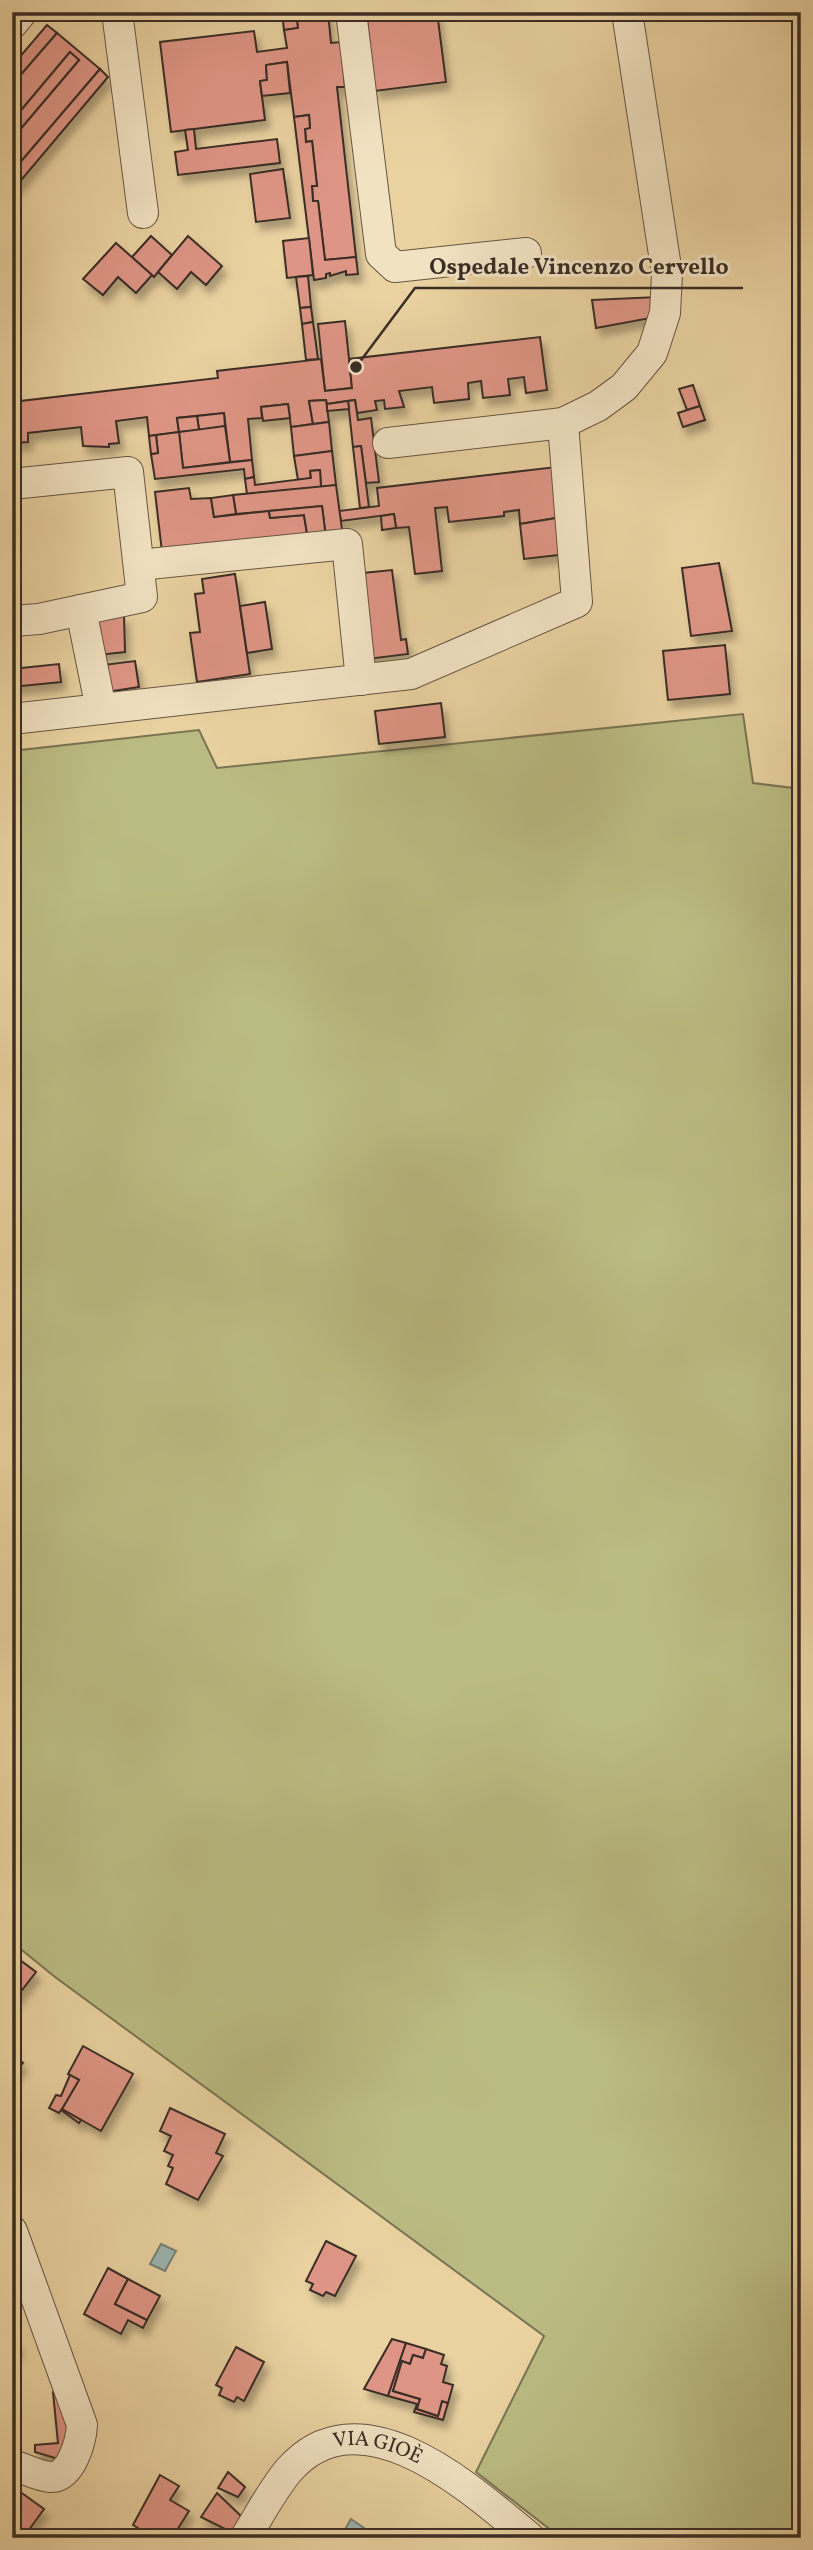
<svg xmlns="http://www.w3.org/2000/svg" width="813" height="2550" font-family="Vollkorn,serif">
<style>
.green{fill:#babb82;stroke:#7a7454;stroke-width:2}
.water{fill:#9cb5b0;stroke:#757f78;stroke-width:2}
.building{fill:#de9585;stroke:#3a2d25;stroke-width:2;filter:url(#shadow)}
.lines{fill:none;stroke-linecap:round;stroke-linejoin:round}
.minor-casing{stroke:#665644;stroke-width:32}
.minor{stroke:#f1e2c2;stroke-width:30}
.labels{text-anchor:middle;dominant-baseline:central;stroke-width:6;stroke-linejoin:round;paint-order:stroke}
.street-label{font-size:21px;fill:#3a2d25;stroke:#f1e2c2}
.leader{fill:none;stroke:#3a2d25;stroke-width:2.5}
.callout-dot{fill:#3a2d25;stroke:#f1e2c2;stroke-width:2.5}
.callout-label{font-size:23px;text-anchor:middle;font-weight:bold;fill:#3a2d25;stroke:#f1e2c2;stroke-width:6;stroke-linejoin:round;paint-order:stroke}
</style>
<defs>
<filter id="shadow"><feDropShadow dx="4.5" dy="8" stdDeviation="3.5" flood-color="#0004"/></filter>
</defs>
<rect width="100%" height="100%" fill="#ead2a1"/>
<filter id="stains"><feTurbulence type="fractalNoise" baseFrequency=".00286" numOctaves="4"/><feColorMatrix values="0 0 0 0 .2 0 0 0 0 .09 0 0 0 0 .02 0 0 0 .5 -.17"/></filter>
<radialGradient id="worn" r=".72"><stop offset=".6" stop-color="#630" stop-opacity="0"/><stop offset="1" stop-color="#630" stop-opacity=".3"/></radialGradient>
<!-- green -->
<polygon class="green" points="743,714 753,783 801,789 801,2538 561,2538 476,2472 544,2336 55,1977 12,1942 12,808 21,800 12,784 12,751 199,730 217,768"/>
<!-- water -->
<g class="water">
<polygon points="161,2244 176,2251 165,2271 150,2264"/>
<polygon points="351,2519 364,2528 357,2538 340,2538"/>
</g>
<!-- building -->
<g class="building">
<polygon points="282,12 290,12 291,18 297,17 298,28 284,30"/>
<polygon points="290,12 328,12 331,43 341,42 345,87 337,87 356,257 325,260 318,201 313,201 312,186 317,186 312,141 306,142 305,129 310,128 309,115 294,117 287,62 266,65 267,80 260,81 265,120 171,132 160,42 254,31 257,52 287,48 284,30 298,28 297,17 291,18"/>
<polygon points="437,12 446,82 375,91 367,20"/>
<polygon points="47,25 57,33 12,85 12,66"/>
<polygon points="57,33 100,69 12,172 12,139 79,60 70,52 12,121 12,85"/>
<polygon points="70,52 79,60 12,139 12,121"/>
<polygon points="287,62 290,93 262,96 260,81 267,80 266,65"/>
<polygon points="100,69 108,77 12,191 12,172"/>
<polygon points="309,115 310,128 305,129 306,142 312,141 317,186 312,186 313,201 318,201 325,260 356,257 358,274 346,275 346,271 330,276 330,273 326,274 326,278 314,280 294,117"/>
<polygon points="194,129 196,149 277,139 280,163 178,175 175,152 188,150 185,130"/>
<polygon points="283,169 290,218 256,222 250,174"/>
<polygon points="151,236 172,255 154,277 132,257"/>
<polygon points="188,236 222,266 206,285 191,272 177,289 158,272"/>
<polygon points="309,238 313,275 287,278 283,241"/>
<polygon points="116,243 152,275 136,293 118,277 103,295 83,279"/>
<polygon points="308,276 311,307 300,308 296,277"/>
<polygon points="658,297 656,317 596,328 592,300"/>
<polygon points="311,307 313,322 302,324 300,308"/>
<polygon points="345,321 352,388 325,391 318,324"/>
<polygon points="313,322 318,359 306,360 302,324"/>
<polygon points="540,337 547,390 526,393 524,377 508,379 510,395 483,398 481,381 468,383 469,399 434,403 432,387 399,391 404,407 385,409 384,400 375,401 377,410 357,413 355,400 327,404 326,400 309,401 313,424 291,427 288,404 261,407 262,418 248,419 252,460 230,462 224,413 177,418 179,432 149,436 147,417 116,421 119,443 109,444 109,447 83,446 81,427 28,433 28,442 13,443 12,402 218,378 217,371 321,359 325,391 352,388 349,359"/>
<polygon points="693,385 700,406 687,410 679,389"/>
<polygon points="326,400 329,422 313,424 309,401"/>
<polygon points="355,400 358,420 371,418 379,482 366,483 361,446 353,447 348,401"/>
<polygon points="348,401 349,409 327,411 327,404"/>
<polygon points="288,404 290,418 263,421 261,407"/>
<polygon points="700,406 705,420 683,427 678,413"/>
<polygon points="224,413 225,426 199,430 197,416"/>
<polygon points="197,416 199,430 179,432 177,418"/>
<polygon points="329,422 332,451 294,456 291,427"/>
<polygon points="225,426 230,462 183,468 179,432"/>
<polygon points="179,432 183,468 252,460 254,477 245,479 244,469 155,479 151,454 158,453 156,435"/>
<polygon points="156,435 158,453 151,454 149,436"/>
<polygon points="361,446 369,507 360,508 353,447"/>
<polygon points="332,451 336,485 321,487 320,470 310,471 311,478 298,480 294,456"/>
<polygon points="556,467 562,517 520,524 519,510 504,512 504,516 449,522 447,507 435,508 442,571 415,574 409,527 396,528 394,514 341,521 339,511 379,506 377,488"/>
<polygon points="320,470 321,487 247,494 245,479 254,477 255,485 311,478 310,471"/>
<polygon points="336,485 343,537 326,538 322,506 236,514 233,495"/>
<polygon points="189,488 191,499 211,498 214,517 269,511 270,518 304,515 308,540 162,552 155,492"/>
<polygon points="233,495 236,514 214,517 211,498"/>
<polygon points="322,506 326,538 308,540 304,515 270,518 269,511"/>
<polygon points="394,514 396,528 382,530 381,516"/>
<polygon points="562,517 567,554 524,559 520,524"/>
<polygon points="719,563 732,631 691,636 682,568"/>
<polygon points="392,570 401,640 406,639 408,654 368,659 366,644 372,643 363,573"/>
<polygon points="235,574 250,674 197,682 190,633 200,632 195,594 204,593 202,579"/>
<polygon points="265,602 272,649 247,653 240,606"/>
<polygon points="124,615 125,652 98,655 93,618"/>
<polygon points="725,645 730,694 668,700 663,651"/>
<polygon points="135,661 139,687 107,692 103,665"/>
<polygon points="59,664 61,682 12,687 12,669"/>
<polygon points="441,703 445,737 379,744 375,711"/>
<polygon points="12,1954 36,1972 12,2003"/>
<polygon points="83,2046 133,2074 101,2131 62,2109 79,2080 68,2074"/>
<polygon points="12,2054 23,2063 12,2076"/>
<polygon points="70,2075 79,2080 62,2109 81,2120 79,2123 61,2110 59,2113 49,2108 56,2095 61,2096"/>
<polygon points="170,2108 225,2134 216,2153 223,2156 198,2200 166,2184 173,2168 168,2166 173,2155 164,2151 171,2136 160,2131"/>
<polygon points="326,2241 356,2256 335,2296 326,2292 323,2296 310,2290 313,2284 306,2281"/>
<polygon points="108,2268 128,2279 115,2304 147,2320 143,2328 128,2320 121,2334 84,2314"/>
<polygon points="128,2279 160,2296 147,2320 115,2304"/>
<polygon points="12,2337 19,2349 12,2352"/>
<polygon points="392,2339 406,2343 388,2396 364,2389"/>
<polygon points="406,2343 426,2349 423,2358 413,2355 410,2364 402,2361 393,2391 420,2399 417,2409 438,2416 442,2401 448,2403 443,2420 414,2412 417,2404 388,2396"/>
<polygon points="236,2347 264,2362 244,2401 237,2397 234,2402 219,2395 222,2388 216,2385"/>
<polygon points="426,2349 444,2355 441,2364 447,2366 443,2382 453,2385 448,2403 442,2401 438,2416 417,2409 420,2399 393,2391 402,2361 410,2364 413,2355 423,2358"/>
<polygon points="62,2390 75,2435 65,2461 35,2452 35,2445 58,2443 53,2392"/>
<polygon points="228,2472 245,2487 238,2497 218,2488"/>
<polygon points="160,2475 179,2486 170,2500 189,2511 172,2538 154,2538 133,2525"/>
<polygon points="12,2486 44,2509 23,2538 17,2535 12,2538"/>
<polygon points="217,2493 243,2518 233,2533 201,2517"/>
</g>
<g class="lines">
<!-- minor casing -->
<g class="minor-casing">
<g id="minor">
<polyline points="117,12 143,213"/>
<polyline points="351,12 381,254 395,267 526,253"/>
<polyline points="12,24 22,12"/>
<polyline points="388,443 563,423 598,406 624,387 652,353 665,313 667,274 627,12"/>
<polyline points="12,484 128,472 142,597 39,619 12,621"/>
<polyline points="139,565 347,544 361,680"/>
<polyline points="81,610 101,709"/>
<polyline points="12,719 411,674 577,602 563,423"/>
<path d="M12,2231L82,2425C81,2441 71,2479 50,2477C37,2476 24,2468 12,2465"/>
<path id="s1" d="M245,2538C259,2516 272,2490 289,2470C361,2388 472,2490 530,2538"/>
</g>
</g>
<!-- minor -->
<use href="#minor" class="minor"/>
</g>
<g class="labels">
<!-- street labels -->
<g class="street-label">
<text stroke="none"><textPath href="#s1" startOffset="180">VIA GIOÈ</textPath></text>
</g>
</g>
<!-- callouts -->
<path class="leader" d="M356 367L415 288H743"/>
<circle class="callout-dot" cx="356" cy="367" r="7"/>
<g class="callout-label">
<text x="579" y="274">Ospedale Vincenzo Cervello</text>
</g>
<!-- margin -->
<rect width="813" height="2550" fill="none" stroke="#ead2a1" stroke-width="42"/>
<rect x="14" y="14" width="785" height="2522" fill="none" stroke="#3a2d25" stroke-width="3.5"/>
<rect x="21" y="21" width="771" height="2508" fill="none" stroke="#3a2d25" stroke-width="2"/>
<rect width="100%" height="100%" filter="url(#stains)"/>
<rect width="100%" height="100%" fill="url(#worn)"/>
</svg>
